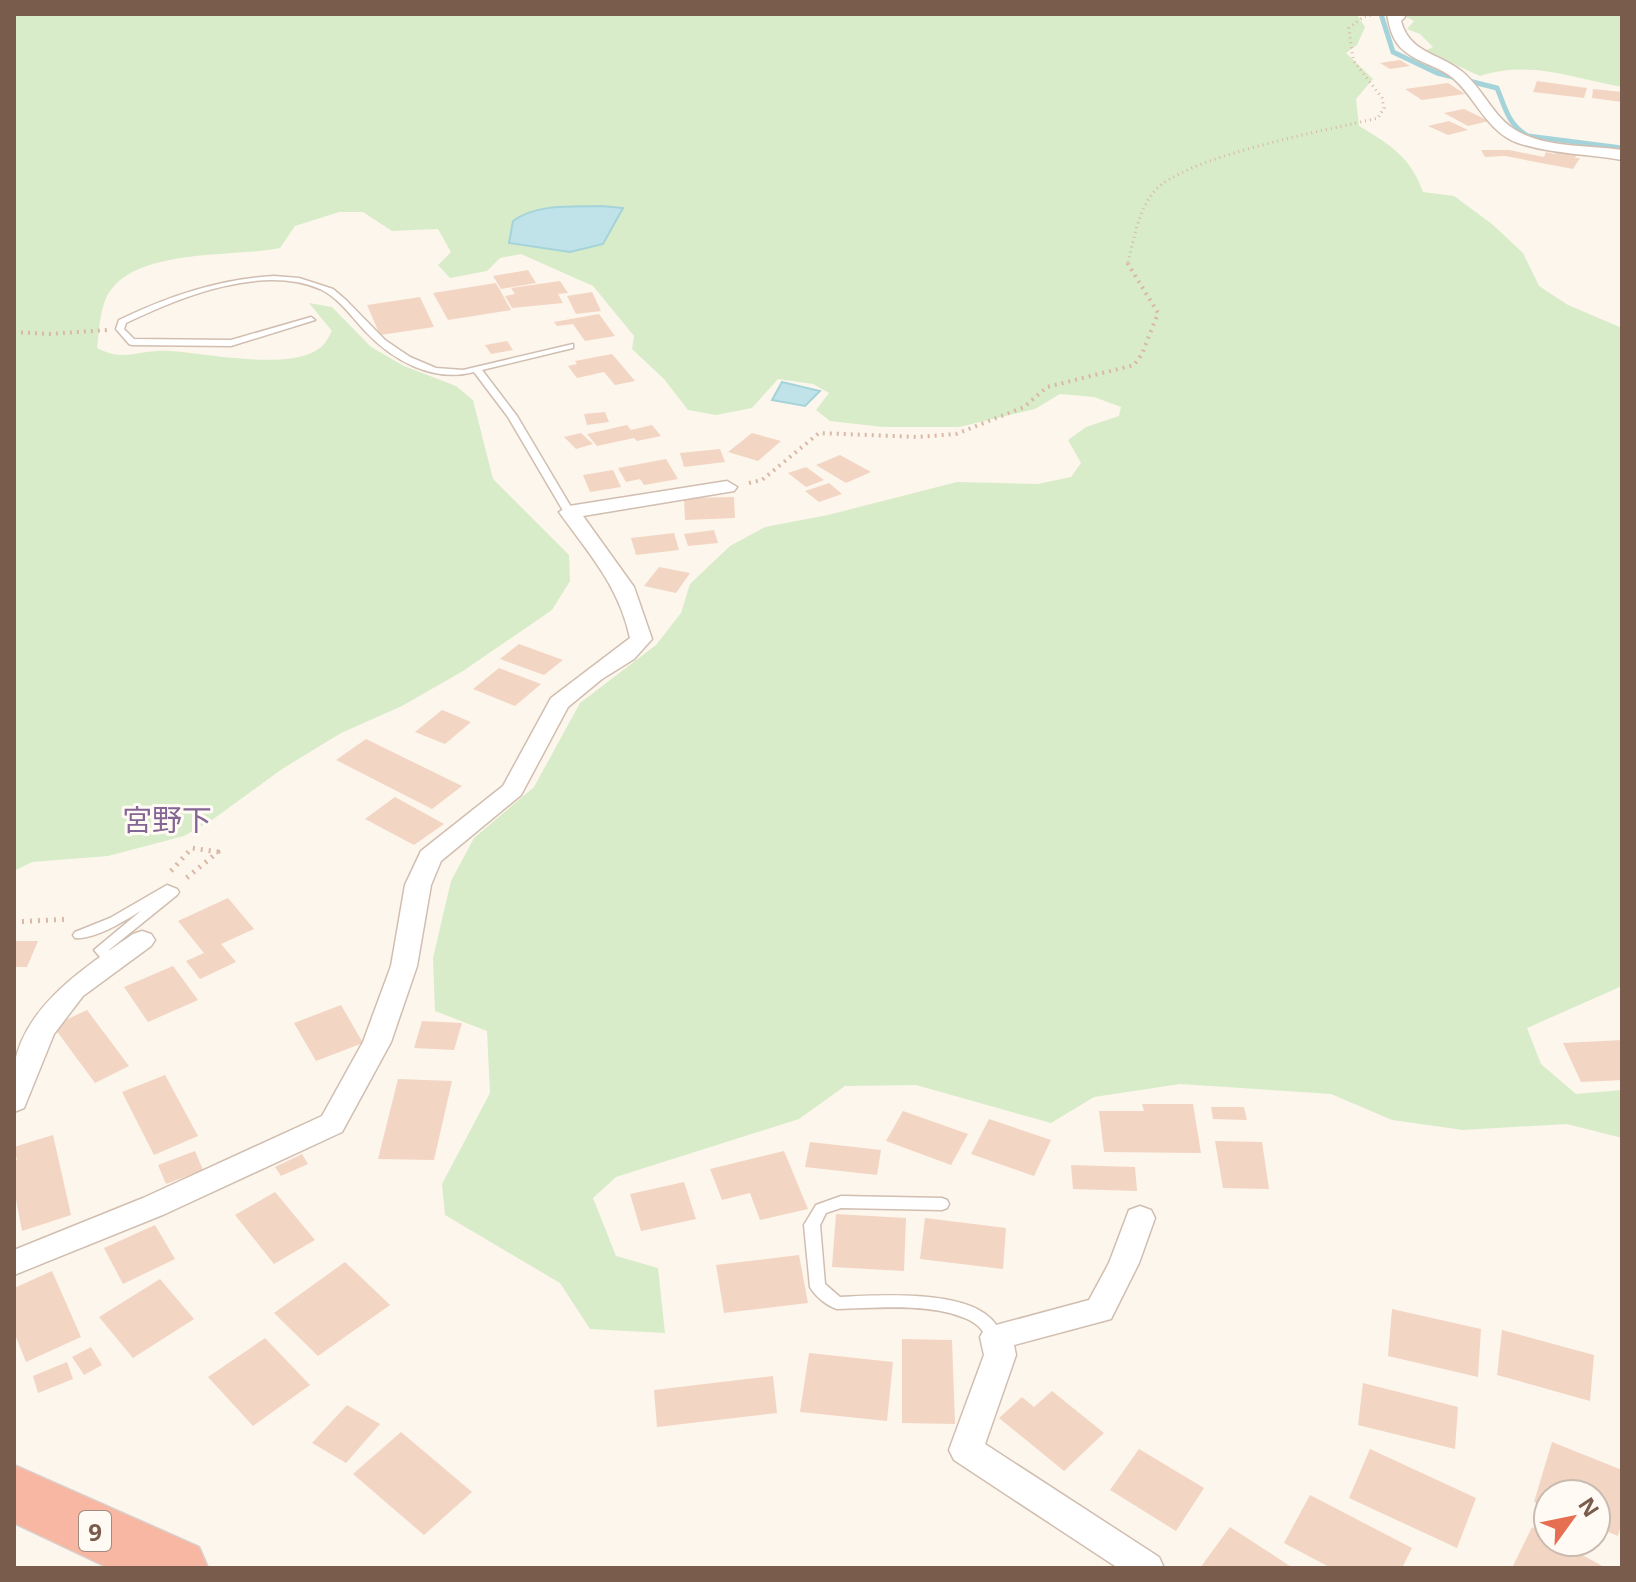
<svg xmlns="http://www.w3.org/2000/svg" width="1636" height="1582" font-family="'Noto Sans','Noto Sans JP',sans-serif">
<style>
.green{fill:#d8ecc9}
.water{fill:#bfe3e8;stroke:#a5d3da;stroke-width:2}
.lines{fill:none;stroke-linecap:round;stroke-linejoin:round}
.stream{stroke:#a5d3da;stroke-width:5}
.building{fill:#f3d5c3}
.lane-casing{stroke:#d1beb0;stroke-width:3}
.street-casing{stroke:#d1beb0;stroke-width:3}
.highway-casing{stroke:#dad1cd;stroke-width:3}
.path-far2{stroke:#d9b8a5;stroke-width:3;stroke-dasharray:1 4;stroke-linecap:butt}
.path-far1{stroke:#d9b8a5;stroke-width:4;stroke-dasharray:2 5;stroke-linecap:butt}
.path{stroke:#d9b8a5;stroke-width:5;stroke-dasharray:2 6;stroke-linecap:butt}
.lane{fill:#fff;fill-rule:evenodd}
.street{fill:#fff;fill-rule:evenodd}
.highway{fill:#f7b7a3;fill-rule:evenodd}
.labels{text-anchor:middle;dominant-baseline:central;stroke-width:6;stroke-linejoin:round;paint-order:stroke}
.shield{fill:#fffaf3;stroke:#a28b7f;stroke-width:2}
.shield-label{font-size:24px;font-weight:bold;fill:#7a5c4d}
.quarter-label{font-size:30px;fill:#846695;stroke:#fffaf3}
</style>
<rect width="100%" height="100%" fill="#fdf6ec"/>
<!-- green -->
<g class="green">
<path d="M14,14L1357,15L1365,27L1357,45L1346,53L1373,79L1356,99L1359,126C1389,144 1411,157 1423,192L1454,196L1492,224L1523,253L1539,286L1568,305L1622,328V986L1527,1028L1541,1064L1576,1094L1622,1090V1138L1567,1124L1463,1130L1392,1120L1331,1094L1180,1084L1094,1097L1051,1123L916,1085L845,1086L799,1119L616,1177L593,1198L616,1256L658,1268L665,1333L590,1329L560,1283L445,1215L442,1184L490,1093L487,1031L435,1011L433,958L451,881L474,838L534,787L580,703L656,645L681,613L690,584L730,546L765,527L828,515L957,482L1038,484L1071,477L1081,463L1068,440L1086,427L1119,416L1121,407L1094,397L1060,394L1035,409L959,427H883L830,421L816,410L829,393L813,384L778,379L752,408L716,415L688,410L664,379L632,349L634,336L593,286L521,254L500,258L487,271L450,278L438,265L451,252L438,229L392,231L363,212H339L295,226L280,248C232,258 122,246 104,304C99,318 99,334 97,348C125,363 139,349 169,351C205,353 294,372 321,347C326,343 329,336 332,331L309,303L332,307L371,347L404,366L456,386L473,400L493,479L569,555L570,581L552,610L463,671L402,706L341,733L282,769L212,820L184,836L108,856L32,862L14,871Z"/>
<path d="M1401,14H1622V87C1570,78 1532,60 1480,76L1425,51L1433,47L1420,34L1407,29L1414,21Z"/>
</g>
<!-- water -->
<g class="water">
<path d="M602,206L623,208L603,244L570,252L509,243L513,221C537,203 574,207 602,206Z"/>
<polygon points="782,382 820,391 805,406 772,400"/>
</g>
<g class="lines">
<!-- stream -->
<path class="stream" d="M1381,14L1393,52L1437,73L1497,88C1505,107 1508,125 1528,136L1622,148"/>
</g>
<!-- building -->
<g class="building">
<polygon points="1400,60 1410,66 1390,69 1380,63"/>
<polygon points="1537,81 1587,88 1584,98 1533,92"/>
<polygon points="1448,83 1465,94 1422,100 1405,89"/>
<polygon points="1593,89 1622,92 1622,102 1592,98"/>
<polygon points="1464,109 1489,121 1468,126 1444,113"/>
<polygon points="1449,121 1468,130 1448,135 1428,126"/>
<polygon points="1558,149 1578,153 1575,158 1580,158 1573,169 1505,156 1485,157 1481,150 1509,150 1544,157 1546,152 1555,154"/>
<polygon points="528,270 536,283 501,289 493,276"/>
<polygon points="560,281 568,293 558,294 563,303 512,308 505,296 515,294 511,288"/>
<polygon points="496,283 511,310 448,320 433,293"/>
<polygon points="592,292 601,311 576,314 567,296"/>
<polygon points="420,297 434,327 380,335 367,305"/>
<polygon points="599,314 615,336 585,341 573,324 557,326 554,322"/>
<polygon points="507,341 513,350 491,354 485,345"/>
<polygon points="612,354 635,381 615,385 604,372 577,378 568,366 577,364 575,361"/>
<polygon points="605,412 609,422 587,425 584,414"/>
<polygon points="627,425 631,430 652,425 661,436 637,441 634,438 597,446 587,434"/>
<polygon points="581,433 593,444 576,449 564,437"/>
<polygon points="752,433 781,441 758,461 728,452"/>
<polygon points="720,449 725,462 684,467 680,453"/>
<polygon points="840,455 871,472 846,483 816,465"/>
<polygon points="666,459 678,479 644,485 640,479 626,482 618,468"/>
<polygon points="806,467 824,480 806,487 788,473"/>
<polygon points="613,470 621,487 590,492 583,475"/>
<polygon points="829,483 842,494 819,502 805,491"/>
<polygon points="734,497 735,518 685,520 684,498"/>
<polygon points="714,530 718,543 688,546 684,534"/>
<polygon points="674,533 679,550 636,555 631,538"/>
<polygon points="659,567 690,573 676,593 644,586"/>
<polygon points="519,644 563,660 544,675 500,659"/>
<polygon points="499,668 541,684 515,706 473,689"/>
<polygon points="442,710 471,722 445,744 415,732"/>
<polygon points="366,739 462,786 432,809 336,760"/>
<polygon points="395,797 444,824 414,845 365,819"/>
<polygon points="228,898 254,929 221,944 236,962 200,979 186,961 204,953 178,921"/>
<polygon points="14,941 38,941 27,967 14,967"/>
<polygon points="173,966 198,1000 148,1022 124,987"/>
<polygon points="341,1005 363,1043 316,1061 294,1023"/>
<polygon points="87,1010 129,1066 95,1083 53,1026"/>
<polygon points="422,1021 462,1023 454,1050 414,1048"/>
<polygon points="1622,1040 1622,1080 1581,1082 1563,1043"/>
<polygon points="165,1075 198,1136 154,1155 122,1092"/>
<polygon points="398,1079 452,1081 434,1160 378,1159"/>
<polygon points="1142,1104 1193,1104 1201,1153 1104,1152 1099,1111 1144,1111"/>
<polygon points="1211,1107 1244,1107 1247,1120 1213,1119"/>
<polygon points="903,1111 968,1134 951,1165 886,1141"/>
<polygon points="989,1119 1051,1140 1034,1176 971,1154"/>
<polygon points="53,1135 71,1215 22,1231 14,1189 14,1161 17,1160 14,1147"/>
<polygon points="1215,1141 1262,1142 1269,1189 1223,1188"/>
<polygon points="810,1142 881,1150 877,1175 805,1167"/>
<polygon points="195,1151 203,1170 166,1184 158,1165"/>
<polygon points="784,1151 808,1209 760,1220 750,1193 722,1200 710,1169"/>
<polygon points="302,1154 308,1164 281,1176 275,1167"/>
<polygon points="1071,1165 1135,1167 1137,1191 1073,1189"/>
<polygon points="684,1182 696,1219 641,1231 630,1194"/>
<polygon points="275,1192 315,1240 274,1264 235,1215"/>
<polygon points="836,1214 906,1218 904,1271 832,1267"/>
<polygon points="925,1218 1006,1228 1003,1269 920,1259"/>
<polygon points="155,1225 175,1259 123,1284 104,1248"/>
<polygon points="799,1255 808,1303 724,1313 716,1265"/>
<polygon points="345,1262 390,1305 318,1356 274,1313"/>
<polygon points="52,1271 81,1337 26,1362 14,1332 14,1288"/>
<polygon points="160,1279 194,1319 133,1358 99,1317"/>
<polygon points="1392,1309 1481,1329 1478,1377 1388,1356"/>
<polygon points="1502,1330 1594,1355 1590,1401 1497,1375"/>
<polygon points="265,1338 310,1385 253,1426 208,1377"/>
<polygon points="902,1339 952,1340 955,1424 902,1423"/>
<polygon points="91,1347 102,1365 84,1375 72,1357"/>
<polygon points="809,1353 893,1362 887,1421 800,1412"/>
<polygon points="67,1362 73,1379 38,1393 33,1376"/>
<polygon points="773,1376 777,1413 657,1427 654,1390"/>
<polygon points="1363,1383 1458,1407 1455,1449 1358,1425"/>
<polygon points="1052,1391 1104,1433 1064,1471 999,1418 1022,1397 1034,1407"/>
<polygon points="347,1405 380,1424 346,1463 312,1443"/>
<polygon points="401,1432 472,1492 424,1535 353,1474"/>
<polygon points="1552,1442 1622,1470 1622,1521 1618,1536 1596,1527 1596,1494 1548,1494 1548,1507 1534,1502"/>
<polygon points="1139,1449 1204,1488 1176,1531 1110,1490"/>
<polygon points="1370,1449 1476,1498 1457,1548 1349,1498"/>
<polygon points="1310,1495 1412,1548 1402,1568 1331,1568 1284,1543"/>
<polygon points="1230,1527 1293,1568 1200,1568"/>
<polygon points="1532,1527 1548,1536 1548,1542 1559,1542 1606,1568 1512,1568"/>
</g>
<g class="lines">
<!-- lane casing -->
<g class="lane-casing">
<g id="lane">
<path d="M274,276L299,278L333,289L346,300L385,340L410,357L436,368L463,370L573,344V348L482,370L517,416L574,512L573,514H565L508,417L474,372C433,383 392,360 365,331C351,316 339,298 320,289C261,264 180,297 126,323L124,329L134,339L231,340L311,317L315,320L231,346L132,345L129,344L116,329L119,320C169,296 219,279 274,276Z"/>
<path d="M167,885L177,889L179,892L177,895L109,950L118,961L116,964H106L94,950L142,910C126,920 95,940 75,938L73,935L75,932L110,918Z"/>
<path d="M841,1196L942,1198L947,1200L949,1204L947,1208L942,1210L841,1208L826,1213L820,1225L825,1284L840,1297C879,1295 959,1290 989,1317C995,1322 1000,1330 1004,1337L1002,1342C988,1346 987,1334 978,1326C974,1322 968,1319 962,1317C927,1303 874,1308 837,1309C827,1306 815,1296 810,1287L804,1225L816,1205Z"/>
</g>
</g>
<!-- street casing -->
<g class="street-casing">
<g id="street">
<path d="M1387,14H1403L1405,17L1401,21C1409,52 1437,53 1460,70C1483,87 1493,119 1519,132C1548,148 1590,145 1622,150V160C1588,154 1551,154 1518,143C1487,132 1476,98 1453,78C1437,65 1414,62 1400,47C1391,37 1389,24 1387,14Z"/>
<path d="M727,481L737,487L734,491L583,516L634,587L652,639L634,659L602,679L568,707L521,795L441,861L431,885L417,966L391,1042L342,1132L165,1214L14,1275V1250L143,1198L322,1116L363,1042L391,966L405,885L421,851L503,786L551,698L630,638C619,586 589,554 559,512L569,506Z"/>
<path d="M142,931L151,934L155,940L151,946L83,996L54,1034L24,1108L14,1112C14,1097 12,1081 14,1067C24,1005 86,967 133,934Z"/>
<polygon points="1140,1206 1151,1210 1155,1218 1139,1263 1111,1319 1014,1345 1016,1355 985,1444 1159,1557 1164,1568 1118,1568 954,1460 949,1450 984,1355 980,1337 985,1328 1089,1300 1109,1263 1129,1210"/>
</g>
</g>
<!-- highway casing -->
<g class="highway-casing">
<polygon id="highway" points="14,1465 199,1547 208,1568 109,1568 14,1523"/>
</g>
<!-- path-far2 -->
<path class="path-far2" d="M1128,262C1134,239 1138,212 1153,193C1182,156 1329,130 1378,118L1384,108L1382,98L1353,60L1349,28L1363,17L1372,15"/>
<!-- path-far1 -->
<g class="path-far1">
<polyline points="14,332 49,334 107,330"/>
<polyline points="749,483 762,480 819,433 917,437 956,434 1024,407 1047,387 1134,365 1142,354 1158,313 1128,264 1129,260"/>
</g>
<!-- path -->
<g class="path">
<polyline points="171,871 192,848 218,852 184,880"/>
<polyline points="14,922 69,919"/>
</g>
<!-- lane -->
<use href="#lane" class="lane"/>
<!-- street -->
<use href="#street" class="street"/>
<!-- highway -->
<use href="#highway" class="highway"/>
</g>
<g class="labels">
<!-- shield labels -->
<rect class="shield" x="79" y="1511" width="32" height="40" rx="6"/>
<g class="shield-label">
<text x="95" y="1531">9</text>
</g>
<!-- quarter labels -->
<g class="quarter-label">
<text x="167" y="819">宮野下</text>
</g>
</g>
<!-- border -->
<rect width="1636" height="1582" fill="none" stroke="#7a5c4d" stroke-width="32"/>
<!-- north arrow -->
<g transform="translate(1572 1518) rotate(57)"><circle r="38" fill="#fffaf3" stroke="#cabbb1" stroke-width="2"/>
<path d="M0-6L14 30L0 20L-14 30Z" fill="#e76f51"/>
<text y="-12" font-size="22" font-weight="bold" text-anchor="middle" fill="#7a5c4d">N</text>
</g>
</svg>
